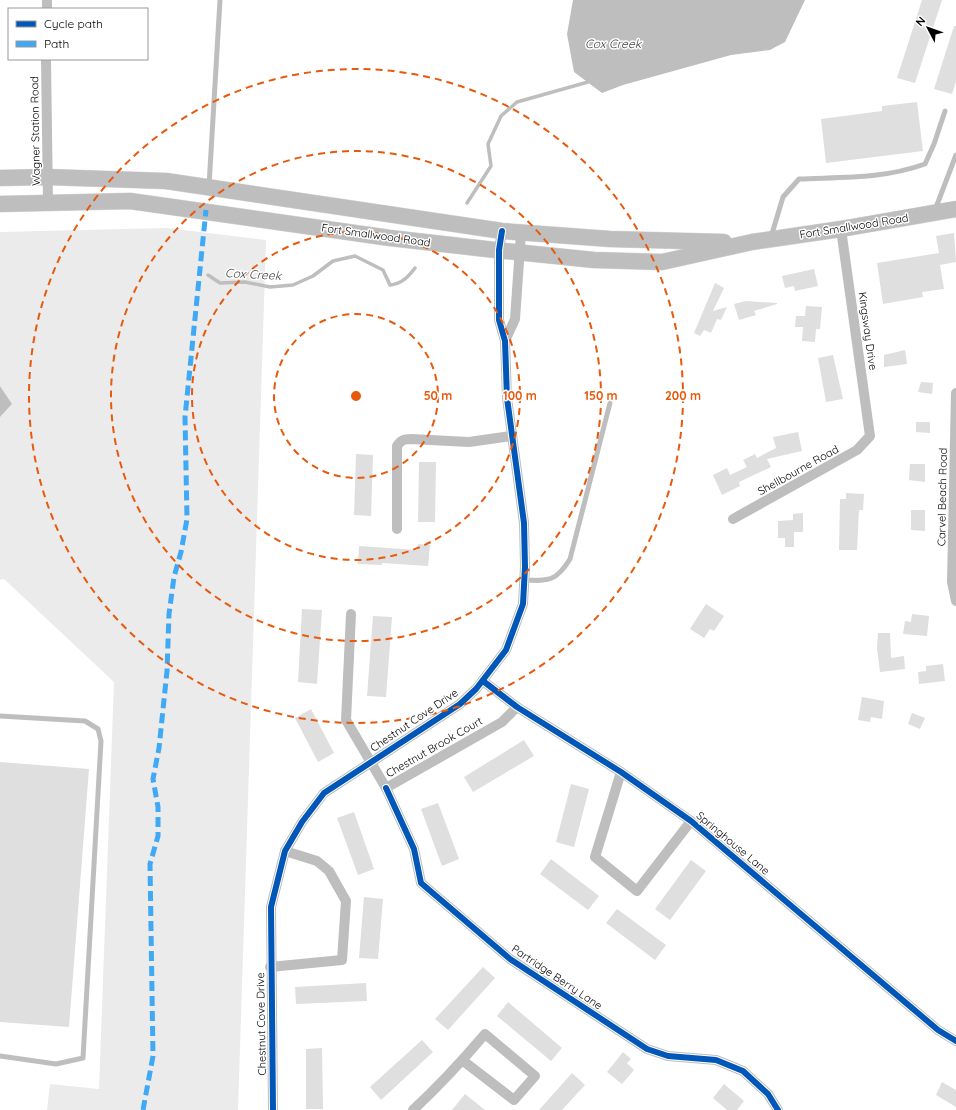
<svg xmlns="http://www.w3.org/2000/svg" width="956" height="1110" font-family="Quicksand,sans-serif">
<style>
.green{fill:#ebebeb}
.water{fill:#bebebe}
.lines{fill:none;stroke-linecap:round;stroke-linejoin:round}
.stream{stroke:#bebebe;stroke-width:3.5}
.building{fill:#dfdfdf}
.primary-casing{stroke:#dbdbdb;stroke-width:17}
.lane{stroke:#bebebe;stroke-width:5}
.street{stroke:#bebebe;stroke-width:10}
.primary{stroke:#bebebe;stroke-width:16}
.quiet{stroke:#3fa9f5;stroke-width:5;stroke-dasharray:10 5;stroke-linecap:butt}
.cycleway-casing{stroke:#fff;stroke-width:8}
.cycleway{stroke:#0057b8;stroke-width:6}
.ring{fill:none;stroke:#e8590c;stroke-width:2;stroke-dasharray:7 5}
.labels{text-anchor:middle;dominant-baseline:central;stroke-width:3;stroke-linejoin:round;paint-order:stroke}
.street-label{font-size:11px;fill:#000;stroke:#fff}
.water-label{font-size:12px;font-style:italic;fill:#434343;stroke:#fff}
.centre{fill:#e8590c;stroke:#fff;stroke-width:2}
.ring-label{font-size:12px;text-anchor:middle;font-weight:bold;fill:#e8590c;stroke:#fff;stroke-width:3;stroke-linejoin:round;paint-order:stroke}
</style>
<rect width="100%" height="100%" fill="#fff"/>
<!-- green -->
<polygon class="green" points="167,228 266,240 238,1110 47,1110 50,1084 99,1089 114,682 4,579 0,580 0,417 12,404 0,386 0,232"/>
<!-- water -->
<g class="water">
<polygon points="573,0 805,0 785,42 770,50 731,55 623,85 602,93 574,72 567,34"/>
<polygon points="0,386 12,404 0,417"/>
</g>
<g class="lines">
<!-- stream -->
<g class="stream">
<polyline points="467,203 491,166 488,144 501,116 517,102 588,82 591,79"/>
<path d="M208,275L220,283L245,282L270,287L293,285L313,276L333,261L355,256L383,270L390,285C402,284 409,276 415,268"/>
</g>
</g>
<!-- building -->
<g class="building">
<polygon points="922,0 942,0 915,83 897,78"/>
<polygon points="954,26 956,26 956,82 952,94 934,89"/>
<polygon points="917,102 923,151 826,163 821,119 882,111 882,106"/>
<polygon points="954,233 956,262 940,265 944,289 922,292 923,297 883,304 877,263 939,253 936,236"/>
<polygon points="814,269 818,286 795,291 794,286 785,288 782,276"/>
<polygon points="715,283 724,288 713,311 727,307 721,320 717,319 711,333 704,330 700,336 694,333"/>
<polygon points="746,301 777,303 777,304 754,311 756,315 739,320 734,304"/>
<polygon points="806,306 822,307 820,329 816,329 815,342 802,341 803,327 795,327 796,316 805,316"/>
<polygon points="905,350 907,364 884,367 884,355"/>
<polygon points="833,355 843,399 826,402 818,358"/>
<polygon points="921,382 933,383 932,394 918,392"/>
<polygon points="916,422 930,422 930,433 916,432"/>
<polygon points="798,432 802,451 767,459 771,467 739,482 740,486 722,495 713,475 727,468 730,475 747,467 743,460 755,454 757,458 776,448 773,437"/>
<polygon points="356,454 373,455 371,516 354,515"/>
<polygon points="419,462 436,462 435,522 418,522"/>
<polygon points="910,464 925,464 925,482 909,480"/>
<polygon points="846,493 864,494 863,510 859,510 857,550 839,550 840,499 846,499"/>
<polygon points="911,510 925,510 925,531 911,530"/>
<polygon points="803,513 803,532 794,532 794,547 785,547 785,538 778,538 778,521 793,520 793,514"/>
<polygon points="418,544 430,545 428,566 382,563 382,565 358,564 359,546 417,550"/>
<polygon points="706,604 724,616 714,631 710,629 704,638 690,629"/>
<polygon points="302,609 322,610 317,684 298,682"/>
<polygon points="912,614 929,616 927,636 903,634 905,621 911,622"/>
<polygon points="373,616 392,617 386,697 367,696"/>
<polygon points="878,633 890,633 891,658 904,656 905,669 880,672 877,648"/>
<polygon points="943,664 945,681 919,684 918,672 926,671 926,666"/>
<polygon points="862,697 884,701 882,719 871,717 870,722 858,720"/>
<polygon points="311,709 334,753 318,762 295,718"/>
<polygon points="912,713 925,718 920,729 908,724"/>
<polygon points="524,740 534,756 473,792 464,777"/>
<polygon points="0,762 89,769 69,1027 0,1022"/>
<polygon points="571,784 589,789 574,847 556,842"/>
<polygon points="438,803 459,859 442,866 421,809"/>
<polygon points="354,812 374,869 358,875 337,818"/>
<polygon points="551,859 599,896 588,910 540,874"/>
<polygon points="691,860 706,871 670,920 655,909"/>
<polygon points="364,897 383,899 378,959 359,958"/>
<polygon points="617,909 666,945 655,960 606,923"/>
<polygon points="483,967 495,978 448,1030 435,1019"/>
<polygon points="366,983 367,1001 296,1004 295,987"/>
<polygon points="508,1002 562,1048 551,1061 497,1016"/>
<polygon points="422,1040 433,1052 381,1100 370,1087"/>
<polygon points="322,1048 323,1109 306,1109 306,1049"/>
<polygon points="623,1052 631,1059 627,1063 634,1070 622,1084 607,1072"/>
<polygon points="572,1073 585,1085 562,1110 539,1110"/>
<polygon points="942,1082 956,1090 956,1107 936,1095"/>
<polygon points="724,1084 744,1101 737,1110 727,1110 713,1098"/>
<polygon points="465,1094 485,1110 452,1110"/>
</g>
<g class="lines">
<!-- primary casing -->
<g class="primary-casing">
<g id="primary">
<polyline points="0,178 47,177 166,181 502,231 610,239 724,242"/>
<polyline points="0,204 130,201 390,238 495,250 594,260 662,262 752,242 841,229 956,209"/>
</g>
</g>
<!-- lane -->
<g class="lane">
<polyline points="209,186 220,0"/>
<polyline points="935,210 956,155"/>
<path d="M771,237L783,197L799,179C844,177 883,179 925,164L934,144L945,111"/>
<path d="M524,580C548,581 556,582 570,559L610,403"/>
<polyline points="0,716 85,721 98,729 101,741 83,1058 56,1064 0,1056"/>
</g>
<!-- street -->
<g class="street">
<polyline points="47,9 47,0"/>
<polyline points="46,59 48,203"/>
<polyline points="505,341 515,319 521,233"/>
<polyline points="956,393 952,582 956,601"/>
<polyline points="733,519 857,450 870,436 841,229"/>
<path d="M397,529V446C401,440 404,439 411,439L469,442L511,436"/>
<polyline points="351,614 346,720 386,788 502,722 517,707"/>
<polyline points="483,681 517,707 621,772 691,821 938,1030 956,1041"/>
<polyline points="621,772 595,857 637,891 691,821"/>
<polyline points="386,788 414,849 421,883 510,959 647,1049 668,1056 716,1060 743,1071 768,1094 778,1110"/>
<polyline points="270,967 342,960 346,901 329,871 317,861 285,851"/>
<polyline points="273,1110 271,907 285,851 302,822 324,793 460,704 476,689 506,650 523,604 525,567 524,523 507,398 505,341 499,320 499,250 502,231"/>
<path d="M413,1110C439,1086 462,1061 485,1034L535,1076L514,1100L462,1060"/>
</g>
<!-- primary -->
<use href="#primary" class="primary"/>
<!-- quiet -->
<polyline class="quiet" points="143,1110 153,1056 150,864 158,836 158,807 153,779 159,748 167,671 169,614 174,577 181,552 187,519 185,417 206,210"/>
<!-- cycleway casing -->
<g class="cycleway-casing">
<g id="cycleway">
<polyline points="483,681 517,707 621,772 691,821 938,1030 956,1041"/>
<polyline points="386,788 414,849 421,883 510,959 647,1049 668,1056 716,1060 743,1071 768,1094 778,1110"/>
<polyline points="273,1110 271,907 285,851 302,822 324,793 460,704 476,689 506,650 523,604 525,567 524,523 507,398 505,341 499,320 499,250 502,231"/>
</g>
</g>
<!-- cycleway -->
<use href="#cycleway" class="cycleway"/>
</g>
<!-- distance rings -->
<g class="ring">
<circle cx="356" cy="396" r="82"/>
<circle cx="356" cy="396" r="164"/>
<circle cx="356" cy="396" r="245"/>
<circle cx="356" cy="396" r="327"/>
</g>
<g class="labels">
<!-- street labels -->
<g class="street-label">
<text transform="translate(35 131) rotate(-91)">Wagner Station Road</text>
<text transform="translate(854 226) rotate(-9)">Fort Smallwood Road</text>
<text transform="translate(376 235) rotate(8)">Fort Smallwood Road</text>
<text transform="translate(868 331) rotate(82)">Kingsway Drive</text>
<text transform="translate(798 470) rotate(-29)">Shellbourne Road</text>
<text transform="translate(942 497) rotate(-89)">Carvel Beach Road</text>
<text transform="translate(414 720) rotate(-34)">Chestnut Cove Drive</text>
<text transform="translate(434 747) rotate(-30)">Chestnut Brook Court</text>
<text transform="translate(733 843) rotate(40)">Springhouse Lane</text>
<text transform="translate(557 977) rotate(34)">Partridge Berry Lane</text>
<text transform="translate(261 1024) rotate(-91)">Chestnut Cove Drive</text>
</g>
<!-- water labels -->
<g class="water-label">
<text x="613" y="43">Cox Creek</text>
<text transform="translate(253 274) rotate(3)">Cox Creek</text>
</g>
</g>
<circle cx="356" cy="396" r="6" class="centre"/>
<g class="ring-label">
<text x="438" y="400">50 m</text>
<text x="520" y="400">100 m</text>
<text x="601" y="400">150 m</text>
<text x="683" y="400">200 m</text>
</g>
<!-- legend -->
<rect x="8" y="8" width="140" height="52" fill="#ffffff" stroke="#999999"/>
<rect x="16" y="21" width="20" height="6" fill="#0057b8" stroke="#999999"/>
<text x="44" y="28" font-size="12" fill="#000000">Cycle path</text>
<rect x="16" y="41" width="20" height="6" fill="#3fa9f5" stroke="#999999"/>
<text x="44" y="48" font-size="12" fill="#000000">Path</text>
<!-- north arrow -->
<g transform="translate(928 28) rotate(311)" stroke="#ffffff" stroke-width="3" paint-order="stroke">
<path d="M0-3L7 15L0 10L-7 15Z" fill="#000000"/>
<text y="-6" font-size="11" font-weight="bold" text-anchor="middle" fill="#000000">N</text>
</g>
</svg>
